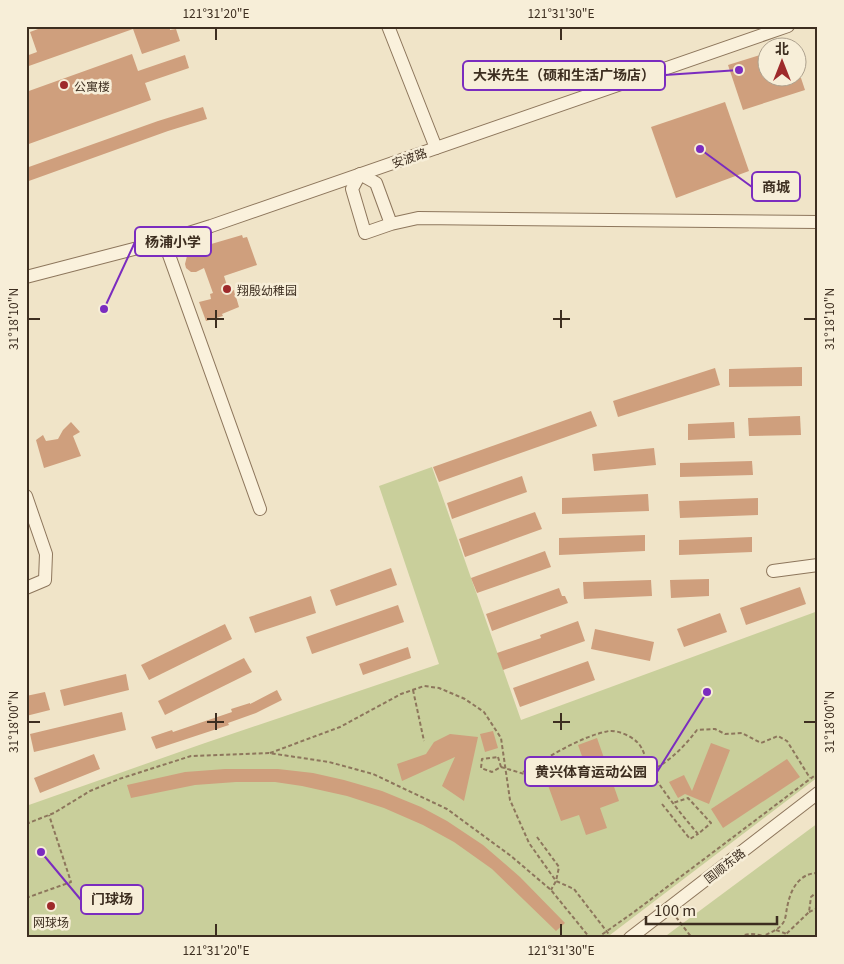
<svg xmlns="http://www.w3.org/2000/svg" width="844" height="964" font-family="Georgia,'Noto Sans SC',serif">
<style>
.green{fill:#c9cf9b}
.building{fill:#cf9f7d}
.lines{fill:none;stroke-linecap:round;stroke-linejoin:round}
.minor-casing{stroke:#8d765c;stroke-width:14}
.path{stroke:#8d765c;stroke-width:2;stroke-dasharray:4 2.5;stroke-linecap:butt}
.minor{stroke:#faf1dc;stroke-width:12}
.ticks{fill:none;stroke:#3d2e20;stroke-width:2}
.poi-dot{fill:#9e2a2b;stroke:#f7eed8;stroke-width:2}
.labels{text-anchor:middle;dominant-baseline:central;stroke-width:5;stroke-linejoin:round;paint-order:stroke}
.poi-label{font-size:12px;fill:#3d2e20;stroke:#f7eed8;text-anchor:start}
.street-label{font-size:12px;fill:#3d2e20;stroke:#f7eed8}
.leader{fill:none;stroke:#7b2cbf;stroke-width:2}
.callout-dot{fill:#7b2cbf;stroke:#f7eed8;stroke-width:2}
.callout{fill:#f7eed8;stroke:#7b2cbf;stroke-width:2}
.callout-label{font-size:14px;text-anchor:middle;font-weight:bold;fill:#3d2e20}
.neatline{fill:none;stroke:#3d2e20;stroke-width:2}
.ticks-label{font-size:12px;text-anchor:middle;fill:#3d2e20}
</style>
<rect width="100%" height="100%" fill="#f0e4c8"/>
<!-- green -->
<g class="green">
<polygon points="432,467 521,720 818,611 818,777 606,938 26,938 26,806 205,743 439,664 379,486"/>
<polygon points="818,823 818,938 663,938"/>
</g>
<!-- building -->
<g class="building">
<polygon points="46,26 170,26 170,30 176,29 180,41 142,54 133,29 26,67 26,56 37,52 30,32"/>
<polygon points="766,53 766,78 801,78 805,90 743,110 728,65"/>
<polygon points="132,54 138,71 185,55 189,68 145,83 151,100 26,145 26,92"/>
<polygon points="725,102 749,171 676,198 651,127"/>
<polygon points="203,107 207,119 168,131 26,182 26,168 158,121"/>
<polygon points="242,235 243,238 247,237 257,265 224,276 229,292 234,290 239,307 222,314 223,316 206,321 199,302 211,299 210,294 213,293 204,268 196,272 191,272 186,268 185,264 187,256 190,253 203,251 201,247"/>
<polygon points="802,367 802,386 729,387 729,369"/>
<polygon points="715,368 720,385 618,417 613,401"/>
<polygon points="591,411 597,426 439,482 433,467"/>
<polygon points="800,416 801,435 749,436 748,418"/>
<polygon points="71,422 80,432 73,436 81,456 44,468 36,440 43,435 46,441 58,439 63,430"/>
<polygon points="734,422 735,438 688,440 688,424"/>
<polygon points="654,448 656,465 594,471 592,454"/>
<polygon points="752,461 753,475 680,477 680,463"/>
<polygon points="522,476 527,492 452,519 447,503"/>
<polygon points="648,494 649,511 562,514 562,498"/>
<polygon points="758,498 758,515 680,518 679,501"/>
<polygon points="535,512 542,529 465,557 459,539"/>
<polygon points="645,535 645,551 559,555 559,538"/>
<polygon points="752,537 752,552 679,555 679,540"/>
<polygon points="545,551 551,567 477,593 471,578"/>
<polygon points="391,568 397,585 336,606 330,590"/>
<polygon points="709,579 709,596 671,598 670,580"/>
<polygon points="651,580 652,596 584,599 583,582"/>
<polygon points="800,587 806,604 746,625 740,608"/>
<polygon points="559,588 562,596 565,596 568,603 492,631 486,614"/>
<polygon points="311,596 316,613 255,633 249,617"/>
<polygon points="398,605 404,622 312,654 306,637"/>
<polygon points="720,613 727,632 684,647 677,629"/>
<polygon points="578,621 585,641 503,670 497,653 541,638 540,635"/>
<polygon points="225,624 232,639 149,680 141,665"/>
<polygon points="595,629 654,642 650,661 591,649"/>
<polygon points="408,647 411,658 363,675 359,664"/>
<polygon points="244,658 252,672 165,715 158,701"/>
<polygon points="588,661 595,680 520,707 513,688"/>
<polygon points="126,674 129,690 64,706 60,690"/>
<polygon points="277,690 282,700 256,713 228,723 229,725 156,749 151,737 172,730 173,732 232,712 231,709 250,703 250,704"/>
<polygon points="45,692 50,710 26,716 26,696"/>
<polygon points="122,712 126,730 34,752 30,734"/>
<polygon points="493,731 498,748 485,752 480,734"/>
<polygon points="450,734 478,737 464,801 442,786 455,757 402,781 397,764 426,754 434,742"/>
<polygon points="597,738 619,801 600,808 607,828 586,835 579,815 561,821 541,766 559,760 561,766 583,759 578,745"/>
<polygon points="711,743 730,750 709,804 685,794 678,798 669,782 684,775 692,791"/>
<polygon points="94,754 100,769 40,793 34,778"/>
<polygon points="787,759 800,777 723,828 711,809"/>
<polygon points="225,769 278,769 313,773 344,780 382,791 421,807 447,821 483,845 520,877 565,923 556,931 492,869 454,842 423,825 384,808 347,796 302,786 275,782 236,782 195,785 131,798 127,785 185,772"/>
</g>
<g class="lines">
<!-- minor casing -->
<g class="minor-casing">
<g id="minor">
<polyline points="388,26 436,148"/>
<polyline points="391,224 376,183 360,174 352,189 365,233 391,224 418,218 818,222"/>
<polyline points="164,241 260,509"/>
<polyline points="26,277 157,243 211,226 788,26"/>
<polyline points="26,496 46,554 45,580 26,588"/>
<polyline points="773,571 818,565"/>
<polyline points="630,938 818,793"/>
</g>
</g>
<!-- path -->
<g class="path">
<polyline points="413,690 424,741"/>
<polyline points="270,753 340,727 401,694 424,686 439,688 465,699 484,712 501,738 510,800 529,843 556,881 574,889 611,937"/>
<polygon points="498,757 501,767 492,772 481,768 482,759"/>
<polyline points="501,767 541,779"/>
<path d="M651,771C672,759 682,749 697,730L715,729L725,734L742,733L761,743L778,736L787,741L810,778"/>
<path d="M523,772C547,758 581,736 609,731C618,730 631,736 637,742C645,749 646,764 652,773C665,794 681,814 698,834L711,823L688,798L673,803"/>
<polyline points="662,804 690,839 698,834"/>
<polyline points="26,824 54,813 90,791 119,779 191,756 269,753 329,762 373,774 447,809 511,856 551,890 590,938"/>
<polyline points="537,837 559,867 556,881 551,890"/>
<polyline points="26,898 71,882 49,815"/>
<polyline points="809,912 818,908"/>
<polyline points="676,917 692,938"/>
<polyline points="776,930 787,934"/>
<polyline points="597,938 634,912 818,773"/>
<path d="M739,938C747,932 755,934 764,936"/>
<path d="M760,938C768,933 778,931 783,923C786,919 786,912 787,908C790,891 798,873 818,873"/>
<polyline points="782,938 809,912 811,897 818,891"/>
</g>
<!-- minor -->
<use href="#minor" class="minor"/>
</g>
<!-- ticks -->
<path class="ticks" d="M216,28V40M561,28V40M216,310V328M561,310V328M28,319H40M207,319H224M553,319H570M804,319H816M216,713V730M561,713V730M28,722H40M207,722H224M553,722H570M804,722H816M216,924V936M561,924V936"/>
<!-- markers -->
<g class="poi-dot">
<circle cx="64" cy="85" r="5"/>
<circle cx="227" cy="289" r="5"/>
<circle cx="51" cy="906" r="5"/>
</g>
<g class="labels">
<!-- poi labels -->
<g class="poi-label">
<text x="74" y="85">公寓楼</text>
<text x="237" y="289">翔殷幼稚园</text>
<text x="51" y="921" text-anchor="middle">网球场</text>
</g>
<!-- street labels -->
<g class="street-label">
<text transform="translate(409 157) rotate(-19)">安波路</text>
<text transform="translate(724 865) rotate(-38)">国顺东路</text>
</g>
</g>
<!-- callouts -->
<path class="leader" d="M739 70L665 75M700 149L752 187M104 309L135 242M707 692L657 772M41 852L81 900"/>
<g class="callout-dot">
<circle cx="739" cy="70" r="5"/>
<circle cx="700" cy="149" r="5"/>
<circle cx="104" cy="309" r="5"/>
<circle cx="707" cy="692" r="5"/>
<circle cx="41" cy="852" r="5"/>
</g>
<g class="callout">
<rect x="463" y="61" width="202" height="29" rx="5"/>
<rect x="752" y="172" width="48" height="29" rx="5"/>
<rect x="135" y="227" width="76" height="29" rx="5"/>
<rect x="525" y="757" width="132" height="29" rx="5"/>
<rect x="81" y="885" width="62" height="29" rx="5"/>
</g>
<g class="callout-label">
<text x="564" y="80">大米先生（硕和生活广场店）</text>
<text x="776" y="192">商城</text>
<text x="173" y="247">杨浦小学</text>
<text x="591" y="777">黄兴体育运动公园</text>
<text x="112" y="904">门球场</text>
</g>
<!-- border -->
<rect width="844" height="964" fill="none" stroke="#f7eed8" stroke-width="55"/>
<!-- north arrow -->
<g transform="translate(782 62)"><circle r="24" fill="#f7eed8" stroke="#ada18e"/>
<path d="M0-4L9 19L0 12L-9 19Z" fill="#9e2a2b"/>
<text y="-8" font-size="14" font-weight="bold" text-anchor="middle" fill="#3d2e20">北</text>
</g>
<!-- scale -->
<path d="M646 916v8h131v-8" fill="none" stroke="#3d2e20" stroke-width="2.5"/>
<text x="654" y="916" font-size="15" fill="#3d2e20" stroke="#f7eed8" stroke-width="4" paint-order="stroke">100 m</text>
<rect x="28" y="28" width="788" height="908" class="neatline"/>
<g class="ticks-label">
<text x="216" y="18">121°31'20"E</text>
<text x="561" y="18">121°31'30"E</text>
<text transform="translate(14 319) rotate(-90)" y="4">31°18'10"N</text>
<text transform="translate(830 319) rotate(-90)" y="4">31°18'10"N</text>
<text transform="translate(14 722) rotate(-90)" y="4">31°18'00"N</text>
<text transform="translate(830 722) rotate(-90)" y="4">31°18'00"N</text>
<text x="216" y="955">121°31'20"E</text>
<text x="561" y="955">121°31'30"E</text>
</g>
</svg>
